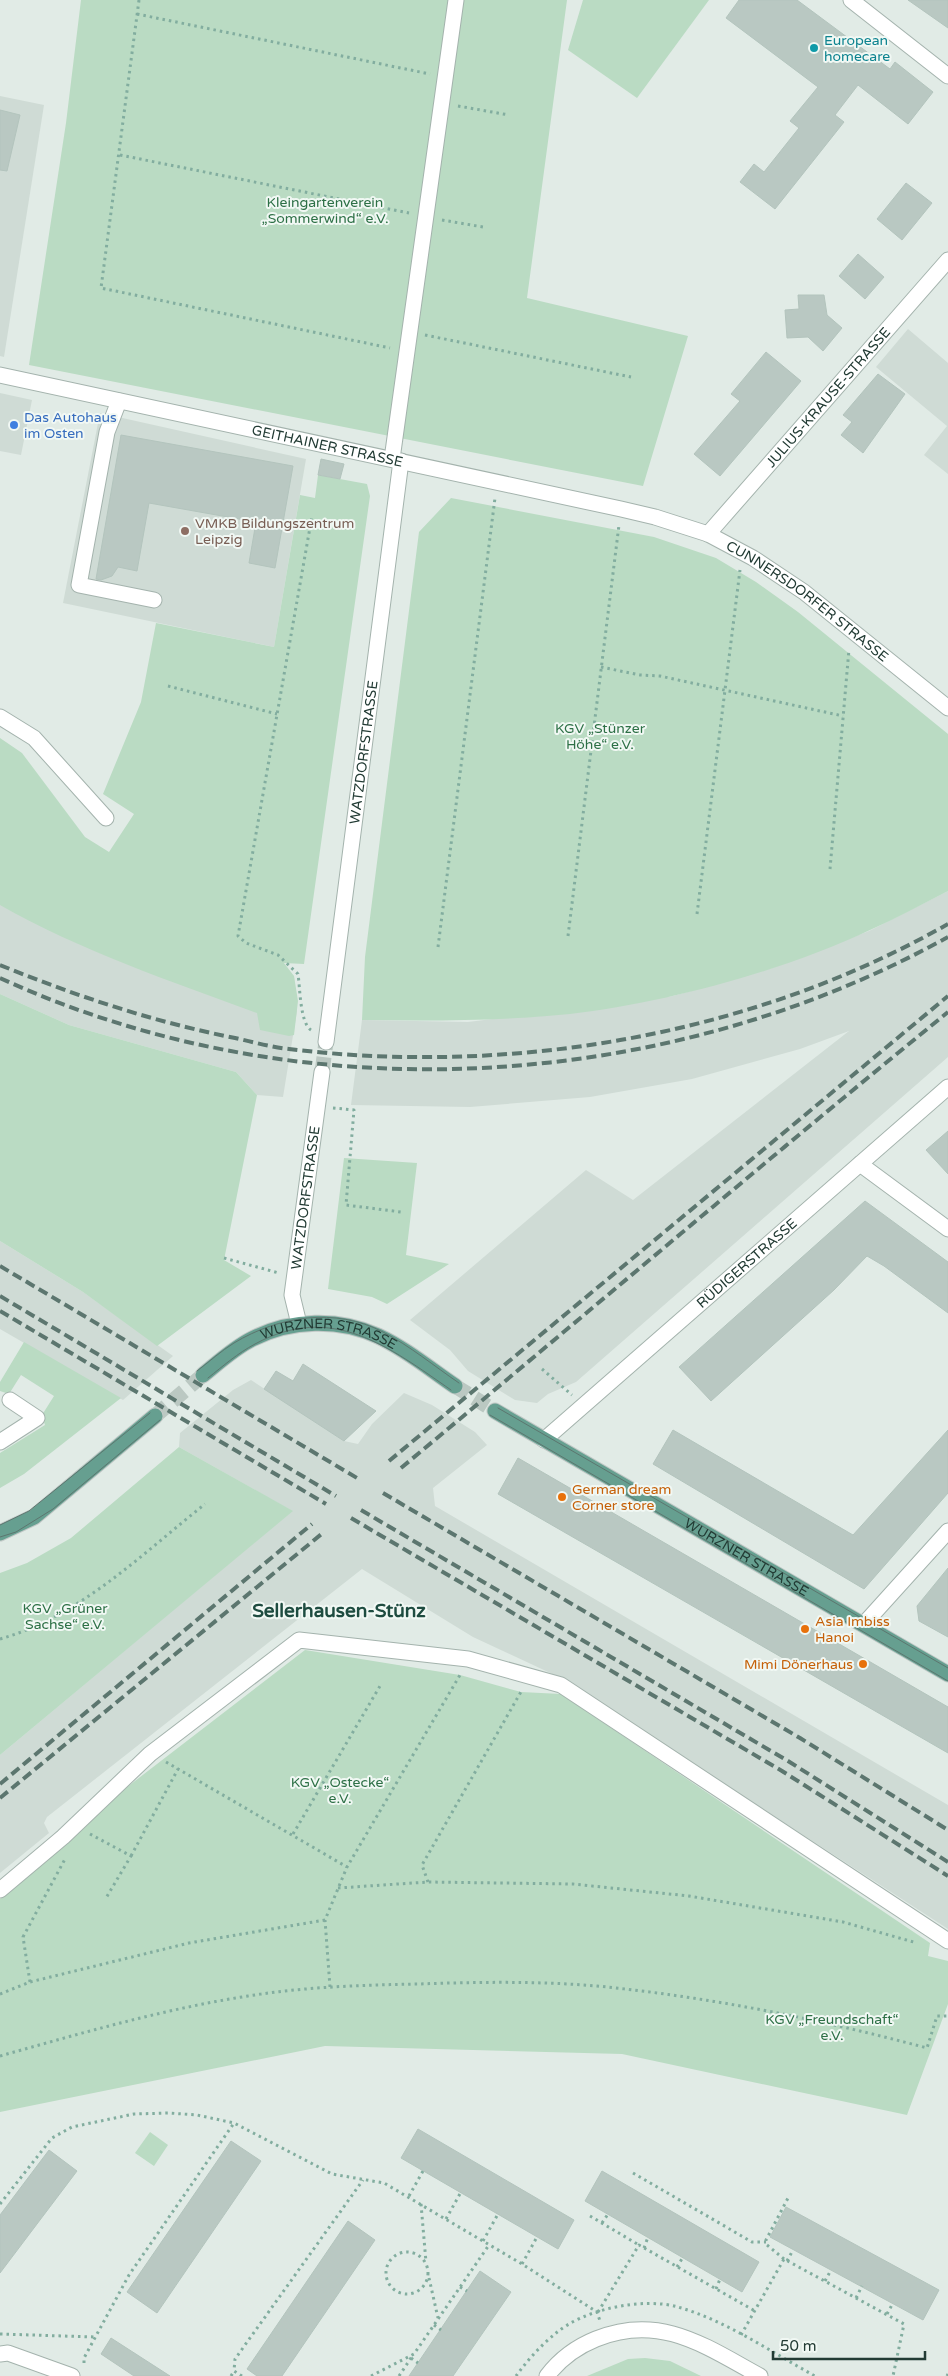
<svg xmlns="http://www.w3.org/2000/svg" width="948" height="2376" font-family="'Varela Round',sans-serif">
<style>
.built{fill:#cfdbd5}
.green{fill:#badbc3}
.building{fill:#b9c8c2;stroke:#b3c4bd}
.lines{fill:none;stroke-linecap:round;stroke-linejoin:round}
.minor-tunnel{stroke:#bbc8c2;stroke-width:15;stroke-dasharray:15 8;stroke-linecap:butt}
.major-tunnel{stroke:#bbc8c2;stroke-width:15;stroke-dasharray:15 8;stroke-linecap:butt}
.minor-casing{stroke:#a4b3ad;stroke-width:17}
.major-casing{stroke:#c1c8c6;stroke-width:17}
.path{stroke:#82ad9f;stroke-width:3;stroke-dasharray:2.5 4;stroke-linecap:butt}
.minor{stroke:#fff;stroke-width:15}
.major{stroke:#669f90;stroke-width:15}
.tram{stroke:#5c766f;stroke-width:1}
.rail{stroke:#5c766f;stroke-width:4;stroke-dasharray:10 5;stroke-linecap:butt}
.culture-dot{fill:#0f9aa8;stroke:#f1f8f4;stroke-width:2}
.shop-dot{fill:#3f7fe0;stroke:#f1f8f4;stroke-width:2}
.education-dot{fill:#8d6e63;stroke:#f1f8f4;stroke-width:2}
.food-dot{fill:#e8710a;stroke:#f1f8f4;stroke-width:2}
.labels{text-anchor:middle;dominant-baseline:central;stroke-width:4;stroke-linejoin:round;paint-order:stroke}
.culture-label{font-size:14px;fill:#0d838f;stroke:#f1f8f4;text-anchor:start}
.park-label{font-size:14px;fill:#2d7046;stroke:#f1f8f4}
.street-label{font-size:14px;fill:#223b34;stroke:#f1f8f4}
.shop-label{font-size:14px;fill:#366cbe;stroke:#f1f8f4;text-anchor:start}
.education-label{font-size:14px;fill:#785e54;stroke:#f1f8f4;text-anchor:start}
.food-label{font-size:14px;fill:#c56008;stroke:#f1f8f4;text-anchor:start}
.district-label{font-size:19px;font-weight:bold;fill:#1e4c40;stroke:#f1f8f4}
</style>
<rect width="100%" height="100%" fill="#e1ebe6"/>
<!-- built -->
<g class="built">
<polygon points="0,96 44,105 4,357 0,356"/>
<polygon points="908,329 948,363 948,474 924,455 947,426 876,367"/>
<polygon points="0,393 32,400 21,455 0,451"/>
<polygon points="100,413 306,459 274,647 63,603"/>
<polygon points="0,850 294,976 297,1011 283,1097 257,1095 236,1072 69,1025 0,994"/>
<polygon points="948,891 948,1057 576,1382 548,1394 537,1403 515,1400 468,1371 450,1350 410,1320 586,1170 633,1200 849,1031 800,1049 692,1079 590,1097 470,1107 351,1105 362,1020 468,1022 673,996 772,968 869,931"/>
<polygon points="0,1241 83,1292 173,1356 123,1400 0,1329"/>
<polygon points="251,1380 344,1441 358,1444 372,1424 404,1393 432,1405 475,1432 487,1445 433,1488 435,1506 948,1805 948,1929 561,1678 473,1637 362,1569 47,1817 44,1823 49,1833 0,1873 0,1755 292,1511 179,1447 180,1433 233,1390"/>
</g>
<!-- green -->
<g class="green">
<polygon points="81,0 567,0 527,298 688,336 643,486 29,365 66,123"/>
<polygon points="583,0 709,0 637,98 568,50"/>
<path d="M318,475L367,484L370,496L304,964L284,963L294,976L298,1001L294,1035L289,1036L260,1030L257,1013C170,981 81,951 0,905V738L22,753L85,837L109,852L134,814L103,794L141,702L156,623L274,647L300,495L315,498Z"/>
<path d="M451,498L654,537L716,558L756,582L798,612L948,734V891C922,904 897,918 870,930C783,971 665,1003 570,1014C500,1021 432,1021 362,1020L365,957L419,532Z"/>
<polygon points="0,994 69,1025 236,1072 257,1095 224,1260 251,1276 157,1346 83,1292 0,1241"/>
<polygon points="344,1158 417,1163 406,1255 449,1264 387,1304 372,1297 328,1289"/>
<polygon points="24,1342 121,1398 24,1474 0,1488 0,1453 45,1425 42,1415 54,1396 21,1375 9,1394 0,1391 0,1382"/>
<polygon points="179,1447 293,1511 0,1755 0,1573 27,1563 71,1538"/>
<polygon points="305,1650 460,1675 521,1692 561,1694 930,1943 928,1956 948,1961 948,2004 907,2115 622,2054 325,2046 0,2112 0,1899 68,1841 96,1811"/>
<polygon points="150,2132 168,2145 154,2166 135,2153"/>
<polygon points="645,2358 670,2361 701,2376 587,2376 628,2359"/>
</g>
<!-- building -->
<g class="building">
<polygon points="739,0 797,0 890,69 895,62 933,92 908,124 858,85 835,115 844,122 775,209 740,182 754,164 764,172 799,128 790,121 818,87 726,18"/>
<polygon points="908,0 948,0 948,28"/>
<polygon points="0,110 20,115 7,171 0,170"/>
<polygon points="906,183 932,203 902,240 877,219"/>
<polygon points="858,254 884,277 865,299 839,276"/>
<polygon points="798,295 824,295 827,315 842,328 823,351 808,337 787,338 785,310 799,309"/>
<polygon points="766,352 801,381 720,476 694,454 740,401 731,394"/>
<polygon points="878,374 905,394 863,453 841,435 852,422 843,415"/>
<polygon points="121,435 293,466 275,568 249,563 256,522 149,503 137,571 118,567 112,576 101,580 96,579"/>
<polygon points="321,459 344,464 340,479 318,475"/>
<polygon points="948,1131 948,1174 926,1150"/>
<polygon points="865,1201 948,1262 948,1313 884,1266 867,1256 834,1290 711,1401 679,1367"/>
<polygon points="303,1364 376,1411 344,1441 264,1389 276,1371 293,1381"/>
<polygon points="673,1430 853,1535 948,1430 948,1493 864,1589 653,1464"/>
<polygon points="518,1458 948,1707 948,1753 498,1494"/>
<polygon points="948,1568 948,1637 919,1621 917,1606"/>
<polygon points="418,2129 574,2220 558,2249 401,2158"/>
<polygon points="231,2141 261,2161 157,2313 127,2292"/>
<polygon points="49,2150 77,2171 0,2273 0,2215"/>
<polygon points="602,2171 759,2262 742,2292 585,2201"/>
<polygon points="786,2207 939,2290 923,2320 770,2237"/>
<polygon points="348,2221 375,2240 282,2376 257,2376 247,2369"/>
<polygon points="480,2271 511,2292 453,2376 409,2376"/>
<polygon points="111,2338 170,2376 134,2376 101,2354"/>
</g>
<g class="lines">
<!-- minor-tunnel -->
<polyline class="minor-tunnel" points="322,1072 326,1042"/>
<!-- major-tunnel -->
<g class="major-tunnel">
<polyline points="455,1386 495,1411"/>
<polyline points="155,1416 203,1375"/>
</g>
<!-- minor casing -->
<g class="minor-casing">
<g id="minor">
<polyline points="851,0 948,76"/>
<path id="s1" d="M0,375L621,509L655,517L708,534L753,558L804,592L948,708"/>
<polyline points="119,401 107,432 79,585 154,600"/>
<polyline points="392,459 456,0"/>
<path id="s2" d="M708,534L948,260"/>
<polyline points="0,717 34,738 106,818"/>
<path id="s3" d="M326,1042L401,461"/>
<polyline points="860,1164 948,1229"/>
<path id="s4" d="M299,1324L292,1295L322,1072"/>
<path id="s5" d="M544,1440L948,1087"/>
<polyline points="0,1442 37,1418 10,1400"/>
<polyline points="864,1624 948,1531"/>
<polyline points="0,1890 63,1837 150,1754 299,1640 468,1659 561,1685 948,1941"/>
<polyline points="0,2354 8,2353 72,2376"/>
<path d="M547,2376C560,2359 576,2347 596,2339C660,2313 705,2346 760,2376"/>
</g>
</g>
<!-- major casing -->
<g class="major-casing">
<g id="major">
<path id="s6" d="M203,1375C219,1362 234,1348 252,1339C291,1319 339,1318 378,1336C406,1349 430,1369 455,1386"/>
<path id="s7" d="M495,1411L948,1674"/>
<polyline points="0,1533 34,1517 155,1416"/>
</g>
</g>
<!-- path -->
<g class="path">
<polyline points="139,0 101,288 390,348"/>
<polyline points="137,14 430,74"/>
<polyline points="458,106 509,115"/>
<polyline points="120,155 409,213"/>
<polyline points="442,220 483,227"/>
<polyline points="425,335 631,377"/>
<polyline points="601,667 640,675 660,676 843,716"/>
<polyline points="168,686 277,714"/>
<polyline points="830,869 849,649"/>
<polyline points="697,914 740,570"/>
<polyline points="568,936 619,525"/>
<polyline points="438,947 495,498"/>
<path d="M311,1030C300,1023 300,987 298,974L278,955L246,943L238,936L312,516"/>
<polyline points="333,1108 354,1110 346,1205 401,1212"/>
<polyline points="224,1258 279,1273"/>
<polyline points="542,1369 572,1395"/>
<path d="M0,1639C79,1617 142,1554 205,1504"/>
<polyline points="166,1762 347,1867"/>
<polyline points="90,1834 131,1856 106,1898"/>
<polyline points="293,1834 380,1686"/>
<polyline points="131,1856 178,1769"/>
<polyline points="428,1882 422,1865 522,1690"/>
<polyline points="338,1888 428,1882 573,1884 689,1896 843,1922 917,1943"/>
<polyline points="30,1982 23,1937 65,1859"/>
<polyline points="330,1987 325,1920 347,1867 460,1675"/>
<polyline points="0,1994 30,1982 189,1943 325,1920"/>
<path d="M0,2056C82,2033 164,2009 248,1996C304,1987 361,1985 418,1984C477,1982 538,1981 597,1986C709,1997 819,2019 927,2048L937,2016H948"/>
<polyline points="633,2173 752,2242 766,2242"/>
<polyline points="409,2196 423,2171"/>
<polyline points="0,2204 52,2138 72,2127 134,2114 169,2113 197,2115 234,2123 332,2174 384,2183 522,2264 597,2312 600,2321"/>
<polyline points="421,2204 426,2262"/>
<polyline points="590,2216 639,2245"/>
<polyline points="446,2219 461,2192"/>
<polyline points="602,2223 608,2214"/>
<polyline points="483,2241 498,2214"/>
<polyline points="644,2248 648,2237"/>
<circle cx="407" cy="2273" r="21"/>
<polyline points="784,2259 767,2245 766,2240 788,2198"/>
<polyline points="787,2261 793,2250"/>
<polyline points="522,2264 537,2237"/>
<polyline points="677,2267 683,2257"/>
<polyline points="429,2278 438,2318"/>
<polyline points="825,2281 831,2270"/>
<polyline points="460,2287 467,2291"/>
<polyline points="716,2289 720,2279"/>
<polyline points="856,2298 862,2286"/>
<polyline points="598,2312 639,2245 755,2311"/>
<polyline points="887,2314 893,2303"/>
<polyline points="434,2325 441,2330"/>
<polyline points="0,2334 95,2337"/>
<polyline points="741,2335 784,2259 904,2324 893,2376"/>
<polyline points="411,2358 418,2363"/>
<polyline points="84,2363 84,2358 129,2275 234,2123"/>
<polyline points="231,2376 234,2371"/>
<polyline points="242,2376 234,2371 235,2359 363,2180"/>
<polyline points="371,2376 414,2354 489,2245"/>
<polyline points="399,2376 413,2355"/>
<path d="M516,2376C527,2361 540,2346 555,2334C583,2309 643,2297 678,2307C727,2321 771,2352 815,2376"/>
<polyline points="947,2376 948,2374"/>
</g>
<!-- minor -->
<use href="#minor" class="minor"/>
<!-- major -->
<use href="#major" class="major"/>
<!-- tram -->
<g class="tram">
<path d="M197,1371C209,1362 221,1351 234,1343C279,1316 335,1307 383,1332C410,1346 434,1366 459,1383"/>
<path d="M208,1378C223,1366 238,1353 255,1344C332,1302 389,1347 451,1390"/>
<polyline points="498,1408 948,1668"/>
<polyline points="490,1415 948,1681"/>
<polyline points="0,1525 29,1511 150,1413"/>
<polyline points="0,1537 16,1532 53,1509 160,1420"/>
</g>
<!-- rail -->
<g class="rail">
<path d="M0,965C76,996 154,1022 235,1038C253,1042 271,1047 289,1049C512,1076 751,1036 948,924"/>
<path d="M0,978C298,1115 662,1095 948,937"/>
<polyline points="0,1266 357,1478"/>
<polyline points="0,1296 336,1496"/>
<polyline points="0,1311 326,1504"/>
<polyline points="389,1461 948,996"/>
<path d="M401,1468C584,1316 764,1162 948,1012"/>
<polyline points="383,1493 800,1738 948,1830"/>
<polyline points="361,1510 788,1761 948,1862"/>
<polyline points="351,1518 782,1771 948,1876"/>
<polyline points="0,1784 312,1524"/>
<polyline points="0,1798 324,1532"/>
</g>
</g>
<!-- markers -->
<circle class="culture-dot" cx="814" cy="48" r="5"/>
<circle class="shop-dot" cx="14" cy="425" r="5"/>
<circle class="education-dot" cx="185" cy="531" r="5"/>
<g class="food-dot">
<circle cx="562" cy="1497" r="5"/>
<circle cx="805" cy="1629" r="5"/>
<circle cx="863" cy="1664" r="5"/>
</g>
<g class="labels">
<!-- culture labels -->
<g class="culture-label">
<text x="824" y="40">European<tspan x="824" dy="16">homecare</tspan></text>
</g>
<!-- park labels -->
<g class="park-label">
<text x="325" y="202">Kleingartenverein<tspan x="325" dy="16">„Sommerwind“ e.V.</tspan></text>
<text x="600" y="728">KGV „Stünzer<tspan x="600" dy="16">Höhe“ e.V.</tspan></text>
<text x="65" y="1608">KGV „Grüner<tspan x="65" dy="16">Sachse“ e.V.</tspan></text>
<text x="340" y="1782">KGV „Ostecke“<tspan x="340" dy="16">e.V.</tspan></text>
<text x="832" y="2019">KGV „Freundschaft“<tspan x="832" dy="16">e.V.</tspan></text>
</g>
<!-- street labels -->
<g class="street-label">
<text stroke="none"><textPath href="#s2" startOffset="182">JULIUS-KRAUSE-STRASSE</textPath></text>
<text stroke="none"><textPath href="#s1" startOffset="335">GEITHAINER STRASSE</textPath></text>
<text stroke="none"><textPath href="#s1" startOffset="846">CUNNERSDORFER STRASSE</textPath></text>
<text stroke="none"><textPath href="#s3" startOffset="292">WATZDORFSTRASSE</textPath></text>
<text stroke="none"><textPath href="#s4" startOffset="128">WATZDORFSTRASSE</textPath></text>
<text stroke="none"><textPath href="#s5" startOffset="269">RÜDIGERSTRASSE</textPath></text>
<text stroke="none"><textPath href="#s6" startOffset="141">WURZNER STRASSE</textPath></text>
<text stroke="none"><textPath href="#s7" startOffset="291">WURZNER STRASSE</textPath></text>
</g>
<!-- shop labels -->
<g class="shop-label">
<text x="24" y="417">Das Autohaus<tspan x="24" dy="16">im Osten</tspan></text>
</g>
<!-- education labels -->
<g class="education-label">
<text x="195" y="523">VMKB Bildungszentrum<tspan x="195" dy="16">Leipzig</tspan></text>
</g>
<!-- food labels -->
<g class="food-label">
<text x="572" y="1489">German dream<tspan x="572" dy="16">Corner store</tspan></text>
<text x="815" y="1621">Asia Imbiss<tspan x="815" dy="16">Hanoi</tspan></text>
<text x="853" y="1664" text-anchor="end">Mimi Dönerhaus</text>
</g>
<!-- district labels -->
<g class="district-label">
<text x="339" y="1611">Sellerhausen-Stünz</text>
</g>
</g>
<!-- scale -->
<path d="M773 2351v8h152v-8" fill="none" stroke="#223b34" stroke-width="2.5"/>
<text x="780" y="2351" font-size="15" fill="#223b34" stroke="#f1f8f4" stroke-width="4" paint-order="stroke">50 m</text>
</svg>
